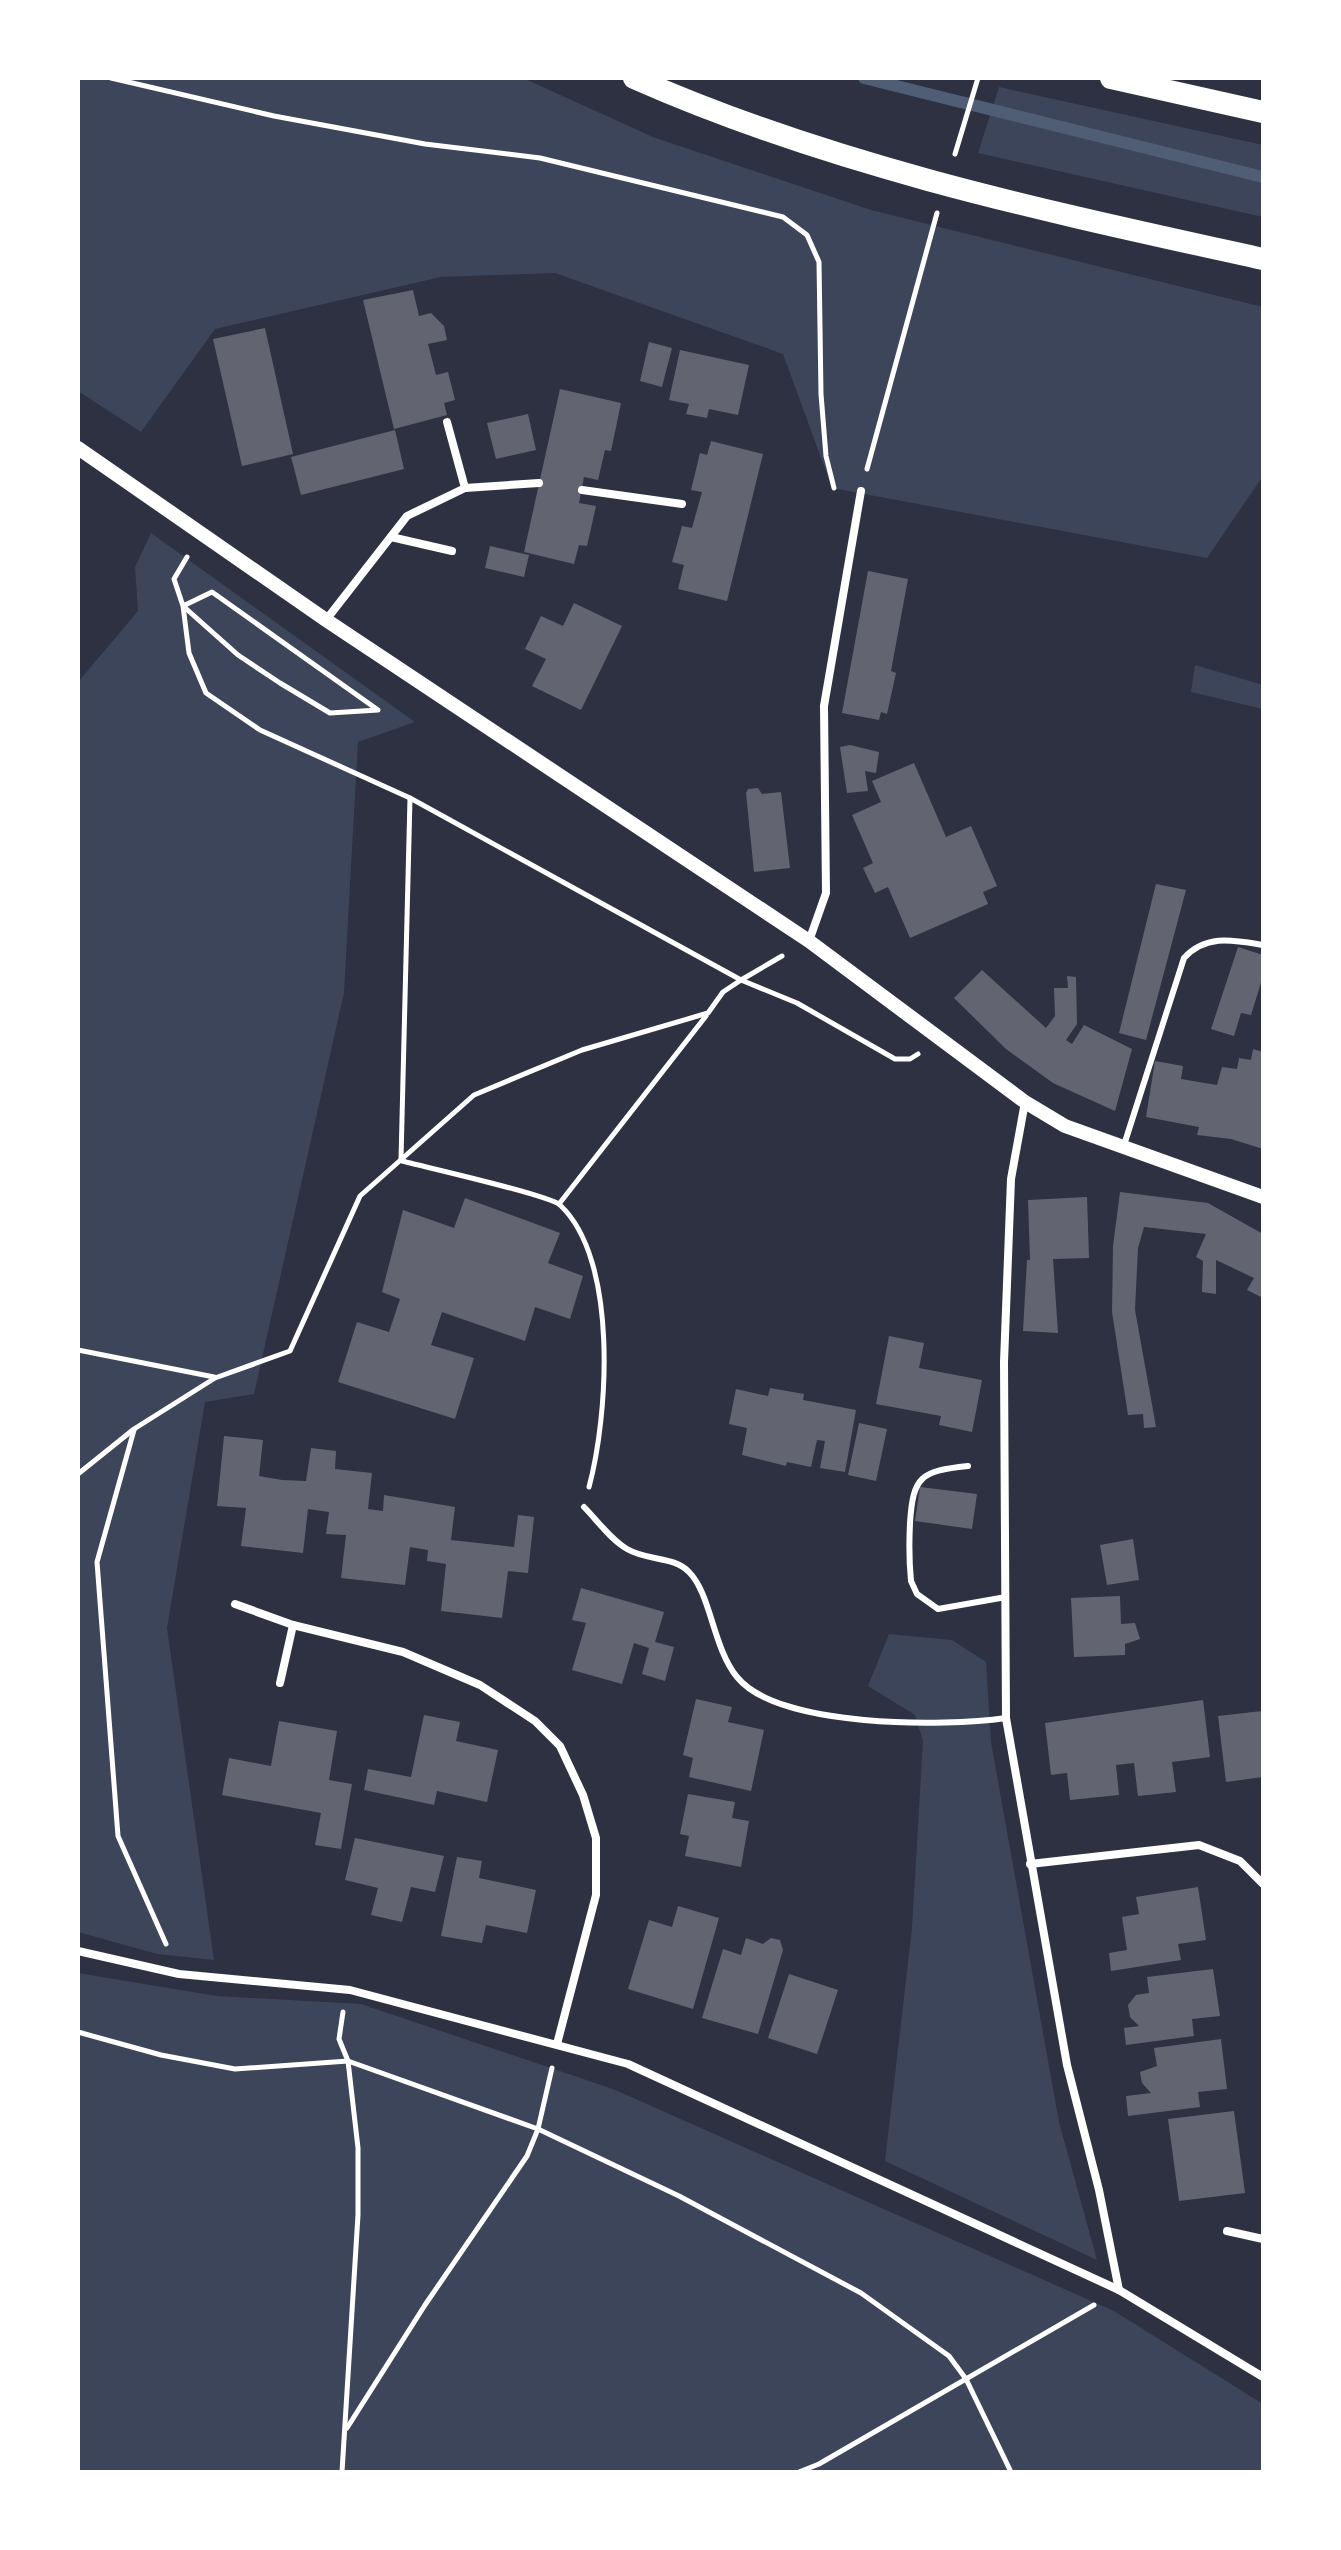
<svg xmlns="http://www.w3.org/2000/svg" width="1341" height="2550" font-family="Barlow,sans-serif">
<style>
.green{fill:#3c4559}
.lines{fill:none;stroke-linecap:round;stroke-linejoin:round}
.stream{stroke:#4f5d75;stroke-width:12}
.building{fill:#626471}
.path{stroke:#fff;stroke-width:5}
.service{stroke:#fff;stroke-width:6}
.minor{stroke:#fff;stroke-width:8}
.tertiary{stroke:#fff;stroke-width:14}
.trunk{stroke:#fff;stroke-width:22}
</style>
<rect width="100%" height="100%" fill="#2d3142"/>
<!-- green -->
<g class="green">
<polygon points="78,78 523,78 653,137 871,210 1263,307 1263,476 1207,558 832,488 783,354 555,273 441,277 215,329 141,432 78,391"/>
<polygon points="999,87 1263,145 1263,217 978,153"/>
<polygon points="151,533 415,722 358,742 344,993 254,1394 205,1402 167,1628 214,1960 157,1954 78,1932 78,682 138,611 135,567"/>
<polygon points="1195,665 1263,685 1263,709 1191,692"/>
<polygon points="889,1634 952,1640 986,1662 991,1742 1059,2122 1097,2260 885,2161 912,1928 923,1741 915,1715 868,1686"/>
<polygon points="78,1973 217,1996 361,2004 613,2089 1114,2311 1263,2404 1263,2472 78,2472"/>
</g>
<g class="lines">
<!-- stream -->
<polyline class="stream" points="864,78 1263,177"/>
</g>
<!-- building -->
<g class="building">
<polygon points="413,290 419,316 431,313 444,326 447,340 428,344 436,375 448,372 455,400 444,403 447,415 394,429 363,300"/>
<polygon points="265,328 293,454 242,466 213,339"/>
<polygon points="649,342 672,348 662,387 640,381"/>
<polygon points="680,350 749,365 738,415 709,409 707,418 686,414 689,404 669,400"/>
<polygon points="560,389 621,403 611,451 605,450 598,480 584,477 579,503 596,506 587,546 579,545 574,564 524,552"/>
<polygon points="528,414 536,450 496,459 487,423"/>
<polygon points="395,430 404,469 301,495 291,457"/>
<polygon points="711,441 763,454 727,601 678,589 684,565 672,562 682,526 692,528 702,492 691,490 700,453 707,455"/>
<polygon points="490,546 529,555 524,577 485,568"/>
<polygon points="868,571 908,579 891,671 896,673 887,714 881,712 879,720 842,713"/>
<polygon points="574,603 622,626 581,710 532,686 546,659 525,649 541,616 563,626"/>
<polygon points="850,745 879,752 876,773 865,771 868,791 847,793 840,747"/>
<polygon points="914,763 946,837 971,826 997,886 983,892 988,904 910,938 888,887 875,893 863,868 873,863 852,815 881,802 872,781"/>
<polygon points="758,788 762,794 781,792 790,868 754,872 746,793 748,789"/>
<polygon points="1156,884 1186,890 1146,1040 1119,1033"/>
<polygon points="1238,947 1263,955 1263,976 1251,1015 1241,1013 1234,1036 1211,1029"/>
<polygon points="982,970 1046,1028 1055,1016 1054,988 1068,988 1067,976 1076,977 1077,1024 1066,1040 1072,1044 1084,1025 1132,1049 1115,1111 1053,1083 1006,1049 954,998"/>
<polygon points="1253,1049 1263,1052 1263,1149 1231,1139 1197,1135 1199,1127 1146,1117 1155,1061 1183,1066 1181,1079 1217,1085 1222,1067 1237,1069 1239,1058 1251,1060"/>
<polygon points="1120,1192 1208,1203 1263,1234 1263,1298 1247,1290 1254,1278 1216,1260 1216,1294 1202,1292 1203,1261 1196,1257 1206,1234 1144,1227 1138,1248 1135,1310 1156,1427 1144,1428 1143,1414 1128,1415 1112,1312 1113,1246"/>
<polygon points="1087,1197 1089,1258 1053,1259 1058,1333 1023,1331 1027,1260 1030,1260 1028,1200"/>
<polygon points="465,1198 560,1233 548,1263 583,1276 570,1319 535,1307 525,1341 442,1312 431,1345 474,1358 455,1419 338,1382 357,1322 389,1332 400,1299 382,1292 403,1210 454,1228"/>
<polygon points="889,1336 924,1343 919,1368 982,1380 972,1432 939,1425 941,1416 876,1404"/>
<polygon points="770,1388 804,1394 803,1400 856,1410 845,1472 820,1468 825,1441 817,1440 811,1467 787,1462 786,1466 742,1455 747,1428 729,1424 736,1389 768,1396"/>
<polygon points="859,1423 887,1429 876,1481 848,1475"/>
<polygon points="224,1436 263,1440 259,1476 282,1480 306,1481 311,1448 336,1451 335,1469 372,1473 368,1509 383,1511 384,1495 455,1507 451,1540 514,1547 518,1515 534,1517 528,1573 508,1571 502,1618 441,1611 446,1564 427,1561 428,1550 410,1547 405,1585 341,1578 346,1535 326,1534 329,1512 308,1509 303,1553 241,1546 246,1508 217,1506"/>
<polygon points="920,1487 977,1494 972,1529 915,1521"/>
<polygon points="1133,1539 1139,1580 1107,1585 1100,1545"/>
<polygon points="581,1588 664,1612 655,1642 674,1647 665,1681 642,1674 649,1648 634,1643 622,1684 572,1670 586,1623 572,1620"/>
<polygon points="1120,1596 1121,1624 1135,1623 1140,1639 1125,1644 1125,1655 1074,1657 1071,1598"/>
<polygon points="696,1699 732,1707 728,1722 764,1730 751,1791 689,1777 693,1758 683,1755"/>
<polygon points="1203,1700 1210,1757 1172,1762 1176,1792 1138,1796 1134,1763 1116,1765 1119,1795 1070,1800 1067,1773 1051,1775 1045,1723"/>
<polygon points="1262,1711 1263,1777 1226,1782 1218,1716"/>
<polygon points="424,1715 460,1722 456,1741 498,1750 487,1802 437,1791 434,1805 364,1790 368,1769 411,1777"/>
<polygon points="279,1721 337,1731 329,1780 352,1784 341,1849 315,1845 321,1813 222,1795 229,1758 271,1766"/>
<polygon points="688,1794 735,1802 732,1818 749,1821 741,1867 685,1856 689,1836 680,1834"/>
<polygon points="355,1838 444,1856 435,1892 411,1887 402,1922 371,1915 378,1888 345,1880"/>
<polygon points="457,1857 482,1861 479,1878 536,1890 527,1933 486,1925 482,1943 441,1936"/>
<polygon points="1198,1887 1206,1940 1178,1944 1181,1960 1111,1971 1109,1953 1127,1950 1122,1917 1139,1914 1136,1897"/>
<polygon points="678,1906 719,1918 693,2009 628,1989 649,1920 672,1927"/>
<polygon points="746,1938 763,1944 771,1938 780,1940 783,1950 758,2034 702,2018 723,1949 741,1955"/>
<polygon points="1213,1969 1220,2016 1192,2019 1194,2036 1126,2045 1124,2028 1139,2026 1130,2017 1128,2005 1136,1995 1149,1993 1147,1977"/>
<polygon points="789,1974 838,1990 817,2054 768,2038"/>
<polygon points="1221,2039 1227,2089 1198,2092 1200,2107 1128,2116 1126,2096 1151,2093 1142,2083 1140,2072 1157,2066 1154,2048"/>
<polygon points="1234,2111 1245,2193 1179,2201 1168,2119"/>
</g>
<g class="lines">
<!-- path -->
<g class="path">
<polyline points="111,78 274,116 425,144 540,158 783,217 807,235 819,262 821,394 826,456 834,488"/>
<polyline points="955,154 978,78"/>
<polyline points="867,469 937,213"/>
<polyline points="187,557 174,579 183,606 238,655 280,683 330,713 378,710 212,592 183,606 189,653 206,693 260,730 410,798 741,980 782,956"/>
<polyline points="401,1159 410,798"/>
<path d="M402,1161C425,1167 549,1195 560,1205C619,1260 608,1417 589,1487"/>
<polyline points="559,1204 706,1016"/>
<polyline points="78,1350 214,1377"/>
<polyline points="134,1430 97,1562 118,1836 166,1944"/>
<polyline points="78,1474 134,1429 215,1378 290,1351 360,1196 474,1095 582,1050 708,1013 723,992 741,980 797,1003 895,1059 910,1059 918,1054"/>
<polyline points="78,2032 161,2055 235,2069 348,2061 538,2129 679,2196 861,2293 949,2356 966,2379 1011,2472"/>
<polyline points="347,2428 425,2305 527,2156 538,2129 552,2068"/>
<polyline points="342,2472 358,2215 358,2148 348,2061 339,2039 343,2012"/>
<polyline points="799,2472 819,2464 1094,2305"/>
</g>
<!-- service -->
<g class="service">
<path d="M1124,1145L1184,958C1206,934 1233,940 1263,945"/>
<path d="M968,1466C921,1471 913,1476 910,1523C909,1543 909,1561 911,1581L917,1594L938,1609L1006,1597"/>
<path d="M584,1507C597,1520 611,1540 627,1549C647,1561 674,1556 689,1572C711,1594 713,1648 737,1677C778,1728 945,1727 1006,1718"/>
</g>
<!-- minor -->
<g class="minor">
<polyline points="447,422 465,488"/>
<polyline points="582,490 682,504"/>
<polyline points="391,537 452,551"/>
<polyline points="326,620 407,516 465,488 539,483"/>
<polyline points="809,941 826,893 824,706 861,491"/>
<polyline points="1025,1102 1011,1179 1004,1362 1006,1718 1067,2065 1099,2190 1119,2290"/>
<polyline points="235,1604 293,1625 403,1652 480,1685 535,1721 560,1746 583,1795 596,1838 596,1895 557,2044"/>
<polyline points="280,1683 293,1625"/>
<polyline points="1030,1864 1199,1845 1240,1861 1263,1884"/>
<polyline points="78,1951 179,1974 350,1990 628,2064 1119,2290 1263,2377"/>
<polyline points="1227,2231 1263,2239"/>
</g>
<!-- tertiary -->
<polyline class="tertiary" points="78,448 326,620 809,941 1025,1102 1065,1126 1263,1197"/>
<!-- trunk -->
<g class="trunk">
<path d="M634,78C835,167 1050,212 1263,259"/>
<polyline points="1111,78 1263,112"/>
</g>
</g>
<!-- border -->
<rect width="1341" height="2550" fill="none" stroke="#ffffff" stroke-width="160"/>
</svg>
